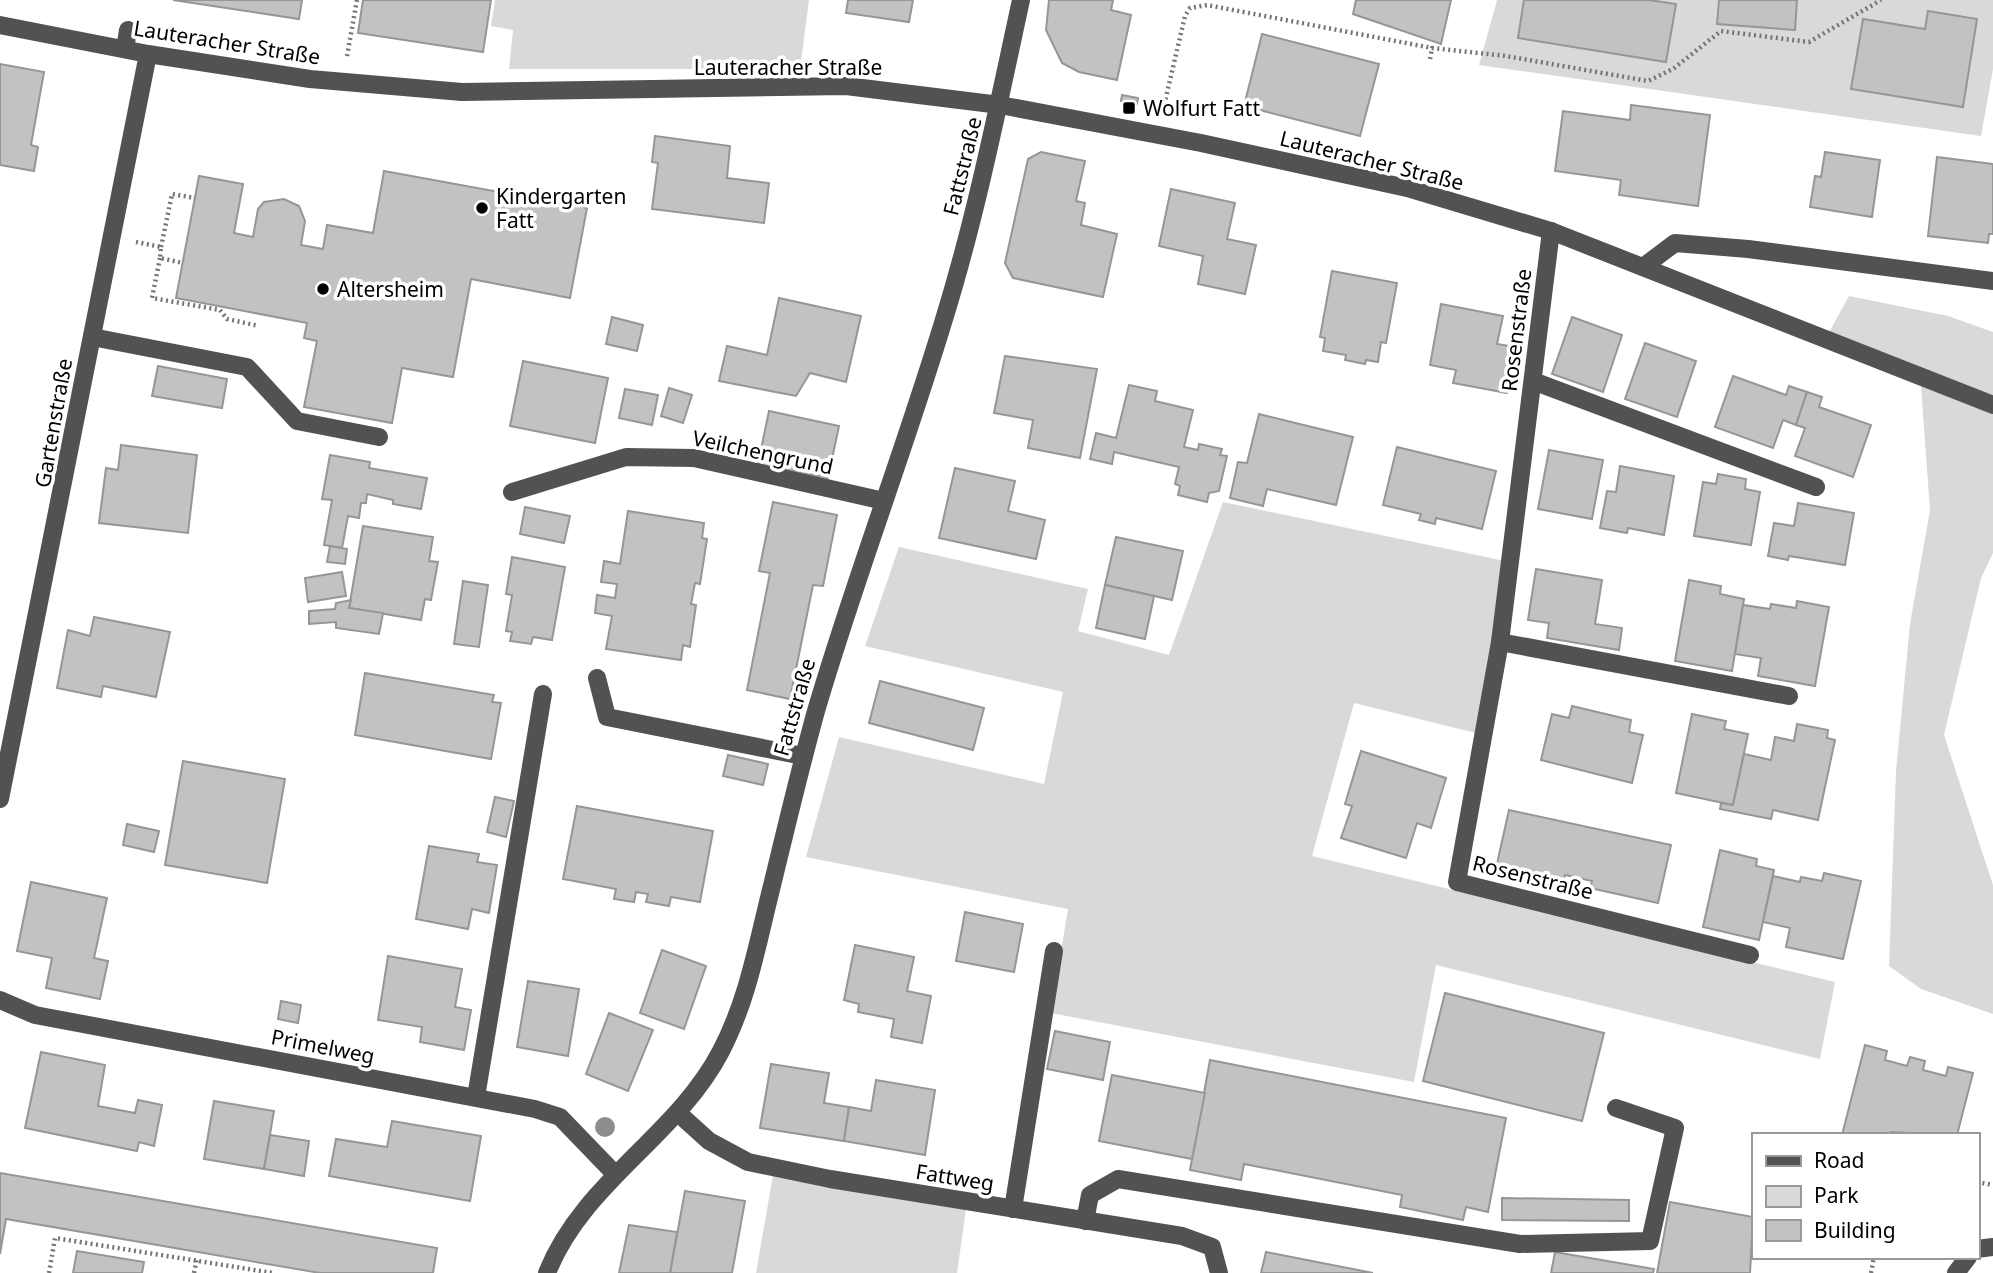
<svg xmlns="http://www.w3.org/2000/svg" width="1993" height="1273" font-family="'Noto Sans',sans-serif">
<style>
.green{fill:#d9d9d9}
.building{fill:#c2c2c2;stroke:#969696;stroke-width:2}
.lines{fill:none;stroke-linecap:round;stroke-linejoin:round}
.path{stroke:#747474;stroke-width:4.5;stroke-dasharray:2 3.5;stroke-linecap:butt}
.minor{stroke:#525252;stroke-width:18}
.tree{fill:#8d8d8d}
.poi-dot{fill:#000;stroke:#fff;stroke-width:2.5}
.labels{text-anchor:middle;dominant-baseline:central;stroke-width:7;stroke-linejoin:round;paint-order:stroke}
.street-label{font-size:21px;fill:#000;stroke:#fff}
.poi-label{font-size:21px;fill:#000;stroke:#fff;text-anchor:start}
</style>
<rect width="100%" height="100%" fill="#fff"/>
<!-- green -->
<g class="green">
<polygon points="495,0 809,0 800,69 509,69 513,30 491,26"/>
<polygon points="1497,0 1993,0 1993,69 1981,136 1479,65"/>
<polygon points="1849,296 1948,316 1993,332 1993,553 1981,578 1944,735 1993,885 1993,1014 1921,989 1889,966 1896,771 1910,624 1930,510 1920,373 1826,338"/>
<polygon points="1223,502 1505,561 1480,734 1354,703 1312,856 1835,982 1820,1059 1436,965 1414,1082 1051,1013 1068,909 806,857 839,737 1044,784 1063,692 865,646 899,547 1088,589 1078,631 1169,655"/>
<polygon points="773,1175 966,1209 957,1273 756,1273"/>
</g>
<!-- building -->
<g class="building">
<polygon points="173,0 302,0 299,19"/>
<polygon points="363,0 491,0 483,52 358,33"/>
<polygon points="848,0 913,0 909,22 846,13"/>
<polygon points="1049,0 1113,0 1111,10 1131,15 1117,80 1079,72 1062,63 1046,30"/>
<polygon points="1356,0 1451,0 1441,44 1353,14"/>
<polygon points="1524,0 1649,0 1676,4 1666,62 1518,38"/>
<polygon points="1719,0 1797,0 1795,30 1717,24"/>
<polygon points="1928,11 1977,19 1963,107 1851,89 1863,19 1925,29"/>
<polygon points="1262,34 1379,64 1360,136 1244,106"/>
<polygon points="0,64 44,72 31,145 38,147 34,171 0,165"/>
<polygon points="1122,95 1138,98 1137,104 1121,101"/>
<polygon points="1631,105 1710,115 1698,206 1619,195 1621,180 1555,171 1563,111 1630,120"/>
<polygon points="655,136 730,146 727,178 769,183 764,223 652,209 658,163 652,162"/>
<polygon points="1041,152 1085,161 1076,201 1085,203 1081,225 1117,234 1103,297 1013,278 1005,263 1028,159"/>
<polygon points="1825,152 1880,160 1872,217 1810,207 1815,176 1821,177"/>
<polygon points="1937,157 1993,164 1993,234 1989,234 1988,243 1928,236"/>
<polygon points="384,171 587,208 570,298 471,279 453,377 402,368 392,423 304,407 317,341 304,338 307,323 176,298 199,176 243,184 234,233 253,237 258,209 264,202 284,199 299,206 305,221 301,245 323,249 327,225 373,233"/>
<polygon points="1171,189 1235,203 1227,239 1256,245 1245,294 1198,284 1203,256 1159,246"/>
<polygon points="1332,271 1397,283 1386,343 1381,342 1378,362 1366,360 1365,364 1345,360 1346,355 1323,351 1325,338 1320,337"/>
<polygon points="779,298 861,316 846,382 810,373 796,396 719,381 727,346 767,355"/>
<polygon points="1441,304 1503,316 1497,344 1516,347 1507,393 1453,383 1456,370 1430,365"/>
<polygon points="612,317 643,325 637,351 606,344"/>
<polygon points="1572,317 1622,335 1603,392 1552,374"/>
<polygon points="1645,343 1696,361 1677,417 1625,399"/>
<polygon points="1005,356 1097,369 1080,458 1028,448 1033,420 994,413"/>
<polygon points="523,361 608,378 595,443 510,426"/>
<polygon points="158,366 227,379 222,408 152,396"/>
<polygon points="1733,376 1786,395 1789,386 1807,392 1796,425 1783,420 1773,448 1715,427"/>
<polygon points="1129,385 1157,391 1155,401 1193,410 1184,447 1198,450 1199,444 1222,449 1220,455 1227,456 1219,491 1209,493 1207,502 1178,495 1180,486 1175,484 1179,467 1114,452 1112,464 1090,459 1096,433 1116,438"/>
<polygon points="669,388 692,395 683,423 661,416"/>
<polygon points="625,389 658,395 652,425 619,418"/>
<polygon points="1807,392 1822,397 1819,407 1871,425 1853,477 1795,456 1805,428 1796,425"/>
<polygon points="769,411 839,426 828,478 758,464"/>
<polygon points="1259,414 1353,437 1336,505 1267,489 1263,506 1230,498 1238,462 1247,463"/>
<polygon points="121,445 197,455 188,533 99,523 106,468 118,470"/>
<polygon points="1397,447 1496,471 1482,529 1436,518 1435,524 1419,520 1421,514 1383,505"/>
<polygon points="1549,450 1603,460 1592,519 1538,509"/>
<polygon points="330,455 370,462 369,468 427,478 421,509 393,504 393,500 367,494 366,503 361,503 359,518 348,516 342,548 324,545 332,500 322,499"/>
<polygon points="1620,466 1674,476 1664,535 1628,528 1627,533 1600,528 1607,491 1616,492"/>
<polygon points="955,468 1015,481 1008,511 1045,520 1036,559 939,538"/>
<polygon points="1718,474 1746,479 1745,489 1760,492 1751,545 1694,536 1703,482 1716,484"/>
<polygon points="773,502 837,515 823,586 813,585 790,699 747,690 770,573 759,571"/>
<polygon points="1798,503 1854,513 1845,565 1789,556 1788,560 1768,556 1774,523 1794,526"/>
<polygon points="525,507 570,516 564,543 520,534"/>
<polygon points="628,511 704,523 702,538 707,539 700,584 695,583 691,604 696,605 690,647 683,645 681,660 606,649 612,616 595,613 597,595 615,598 617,584 601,582 604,561 620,564"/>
<polygon points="363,526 433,537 429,561 438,562 431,600 425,599 421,620 349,608"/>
<polygon points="1116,537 1183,551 1172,600 1105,585"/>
<polygon points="330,546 347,549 345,564 327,562"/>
<polygon points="512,557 565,567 552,640 533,637 531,644 510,641 512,632 506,631 512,595 506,594"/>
<polygon points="1536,569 1602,580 1595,624 1622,628 1619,650 1547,638 1549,623 1528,620"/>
<polygon points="342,572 346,596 308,602 305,578"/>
<polygon points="1689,580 1721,586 1720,594 1744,599 1732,671 1675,661"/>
<polygon points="463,581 488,585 479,647 454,644"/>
<polygon points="1105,585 1154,596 1145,639 1096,628"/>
<polygon points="351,600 349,608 383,613 379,634 336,628 336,622 309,624 309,611 335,609 336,603"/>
<polygon points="1797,601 1829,607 1815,686 1758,676 1761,658 1735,654 1743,605 1770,609 1771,604 1796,608"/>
<polygon points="94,617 170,632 156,697 103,686 101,697 57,688 68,630 90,636"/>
<polygon points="365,673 494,695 492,702 501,703 491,759 355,735"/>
<polygon points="880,681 984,708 973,750 869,723"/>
<polygon points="1572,706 1631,720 1629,732 1643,735 1632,783 1541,760 1552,714 1569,718"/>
<polygon points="1692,714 1726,721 1724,729 1748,734 1733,805 1676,793"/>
<polygon points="1797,724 1828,730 1827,738 1835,740 1818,820 1773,810 1771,819 1720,809 1721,803 1733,805 1744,754 1771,760 1775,737 1794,741"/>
<polygon points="1361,751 1446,778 1431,828 1417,823 1406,858 1341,838 1352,806 1345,804"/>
<polygon points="728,755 768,764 763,785 723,776"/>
<polygon points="183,761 285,779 267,883 165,865"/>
<polygon points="495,797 514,801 506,837 487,832"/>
<polygon points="577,806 713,831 700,902 671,897 669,906 646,902 648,894 636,892 634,902 614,899 616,889 563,879"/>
<polygon points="1509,810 1671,845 1658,903 1590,888 1592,881 1565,875 1563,882 1496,868"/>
<polygon points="127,824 159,831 154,852 123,845"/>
<polygon points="429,846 479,854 477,862 497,865 489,913 472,909 468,929 416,919"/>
<polygon points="1720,850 1757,859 1756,866 1774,870 1759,940 1703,927"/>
<polygon points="1824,873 1861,881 1843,959 1786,947 1790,928 1763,922 1773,876 1800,882 1801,877 1822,881"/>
<polygon points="31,882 107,898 94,958 108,961 100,999 46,988 52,958 17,951"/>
<polygon points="965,912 1023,924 1014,972 956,961"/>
<polygon points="855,945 914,957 907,991 931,996 922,1043 891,1037 894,1019 858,1012 859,1004 844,1000"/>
<polygon points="662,950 706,966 684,1029 640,1013"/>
<polygon points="388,956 462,969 455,1007 471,1010 464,1050 420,1042 422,1027 378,1020"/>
<polygon points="528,981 579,989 568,1056 517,1047"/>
<polygon points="1445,993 1604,1033 1582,1121 1423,1081"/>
<polygon points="281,1001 301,1005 298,1023 278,1019"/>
<polygon points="609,1013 653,1030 628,1091 586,1074"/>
<polygon points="1055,1031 1110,1042 1103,1080 1047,1069"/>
<polygon points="1865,1045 1887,1051 1885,1060 1907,1066 1910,1057 1925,1061 1923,1070 1946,1076 1948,1067 1973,1073 1957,1135 1891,1132 1890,1135 1842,1135"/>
<polygon points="41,1052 105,1065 98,1106 135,1113 138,1100 162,1105 154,1146 139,1142 137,1151 25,1128"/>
<polygon points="1210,1060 1506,1118 1488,1212 1466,1207 1463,1220 1400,1207 1402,1195 1244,1164 1241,1180 1190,1170"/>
<polygon points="771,1064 829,1073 824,1103 849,1107 844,1141 760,1128"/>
<polygon points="1112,1075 1205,1093 1192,1159 1099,1141"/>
<polygon points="876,1080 935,1090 925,1155 844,1141 849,1107 871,1111"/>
<polygon points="214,1101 274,1111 264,1169 204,1159"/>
<polygon points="392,1121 481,1136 470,1201 329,1176 336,1139 387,1147"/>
<polygon points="270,1135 309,1141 304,1176 264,1169"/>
<polygon points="0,1173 437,1248 433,1273 320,1273 6,1219 0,1254"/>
<polygon points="685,1191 745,1201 732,1273 670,1273"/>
<polygon points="1502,1198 1629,1200 1629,1221 1502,1220"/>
<polygon points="1670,1202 1753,1217 1750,1273 1657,1273"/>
<polygon points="629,1225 677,1232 670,1273 619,1273"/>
<polygon points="77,1251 144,1262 142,1273 73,1273"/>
<polygon points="1266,1252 1373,1273 1261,1273"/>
<polygon points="1555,1252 1654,1269 1653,1273 1551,1273"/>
</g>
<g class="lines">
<!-- path -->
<g class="path">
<polyline points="347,56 357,0"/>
<polyline points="1430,59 1432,48 1506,56 1648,81 1673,69 1721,31 1809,42 1881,0"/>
<polyline points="1163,110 1185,16 1190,8 1207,5 1432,48"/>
<polyline points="136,242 161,247 160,258 183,263"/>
<polyline points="161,247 172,194 195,198"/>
<polyline points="160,258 152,298 220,310 227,319 259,326"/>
<polyline points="1898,1135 1899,1134"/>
<polyline points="1977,1182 1993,1185"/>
<polyline points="49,1273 55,1238 273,1273"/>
<polyline points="194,1273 197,1258"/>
<polyline points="1871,1273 1874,1257"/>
</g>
<!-- minor -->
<g class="minor">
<polyline points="0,25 148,54 310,79 462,92 846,86 1000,105 1201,143 1407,188 1551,231 1993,405"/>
<polyline points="125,49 128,30"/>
<polyline points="1551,231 1500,642 1457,882 1750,955"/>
<polyline points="1643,267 1675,243 1748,249 1993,281"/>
<polyline points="92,337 247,367 297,421 379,437"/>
<polyline points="1533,381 1816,487"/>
<polyline points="512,492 626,457 694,458 884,501"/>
<polyline points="1500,642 1789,696"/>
<polyline points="597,678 607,717 803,756"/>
<polyline points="0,799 148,54"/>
<polyline points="0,1000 35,1015 535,1109 560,1117 615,1174"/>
<polyline points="476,1097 543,694"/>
<polyline points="678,1113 709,1141 748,1162 830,1179 1182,1236 1212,1247 1219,1273"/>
<polyline points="1013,1209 1054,951"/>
<polyline points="1085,1221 1090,1195 1118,1179 1520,1244 1650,1241 1675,1128 1616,1108"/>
<polyline points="1977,1249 1993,1247"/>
<path d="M547,1273C583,1182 677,1136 721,1051C745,1005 755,956 767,906C783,841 798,776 816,711C855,578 905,449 945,316C977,212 998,106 1021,0"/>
<polyline points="1956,1273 1968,1257"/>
</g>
</g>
<!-- trees -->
<circle class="tree" cx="605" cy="1127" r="10"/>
<!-- markers -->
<g class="poi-dot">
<rect x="1122" y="101" width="14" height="14" rx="3.5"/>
<circle cx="482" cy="208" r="7"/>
<circle cx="323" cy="289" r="7"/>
</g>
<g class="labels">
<!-- street labels -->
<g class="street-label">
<text transform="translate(227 42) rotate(9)">Lauteracher Straße</text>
<text x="788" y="67">Lauteracher Straße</text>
<text transform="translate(1372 160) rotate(14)">Lauteracher Straße</text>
<text transform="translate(962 166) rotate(-76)">Fattstraße</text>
<text transform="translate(1516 330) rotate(-83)">Rosenstraße</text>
<text transform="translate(53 423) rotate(-80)">Gartenstraße</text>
<text transform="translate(763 452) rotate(12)">Veilchengrund</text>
<text transform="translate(794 707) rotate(-74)">Fattstraße</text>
<text transform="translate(1533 877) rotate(14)">Rosenstraße</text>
<text transform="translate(323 1046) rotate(11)">Primelweg</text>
<text transform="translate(955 1177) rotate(9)">Fattweg</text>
</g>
<!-- poi labels -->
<g class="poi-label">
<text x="1143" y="108">Wolfurt Fatt</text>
<text x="496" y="196">Kindergarten<tspan x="496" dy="24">Fatt</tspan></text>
<text x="337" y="289">Altersheim</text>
</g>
</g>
<!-- legend -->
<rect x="1752" y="1133" width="228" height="126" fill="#ffffff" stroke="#999999" stroke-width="2"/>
<rect x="1766" y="1156" width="35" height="10" fill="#525252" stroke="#999999" stroke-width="2"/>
<text x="1814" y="1168" font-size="21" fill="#000000">Road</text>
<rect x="1766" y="1186" width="35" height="21" fill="#d9d9d9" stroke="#999999" stroke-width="2"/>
<text x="1814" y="1203" font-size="21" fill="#000000">Park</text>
<rect x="1766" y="1220" width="35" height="21" fill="#c2c2c2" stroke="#999999" stroke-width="2"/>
<text x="1814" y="1238" font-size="21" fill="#000000">Building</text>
</svg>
